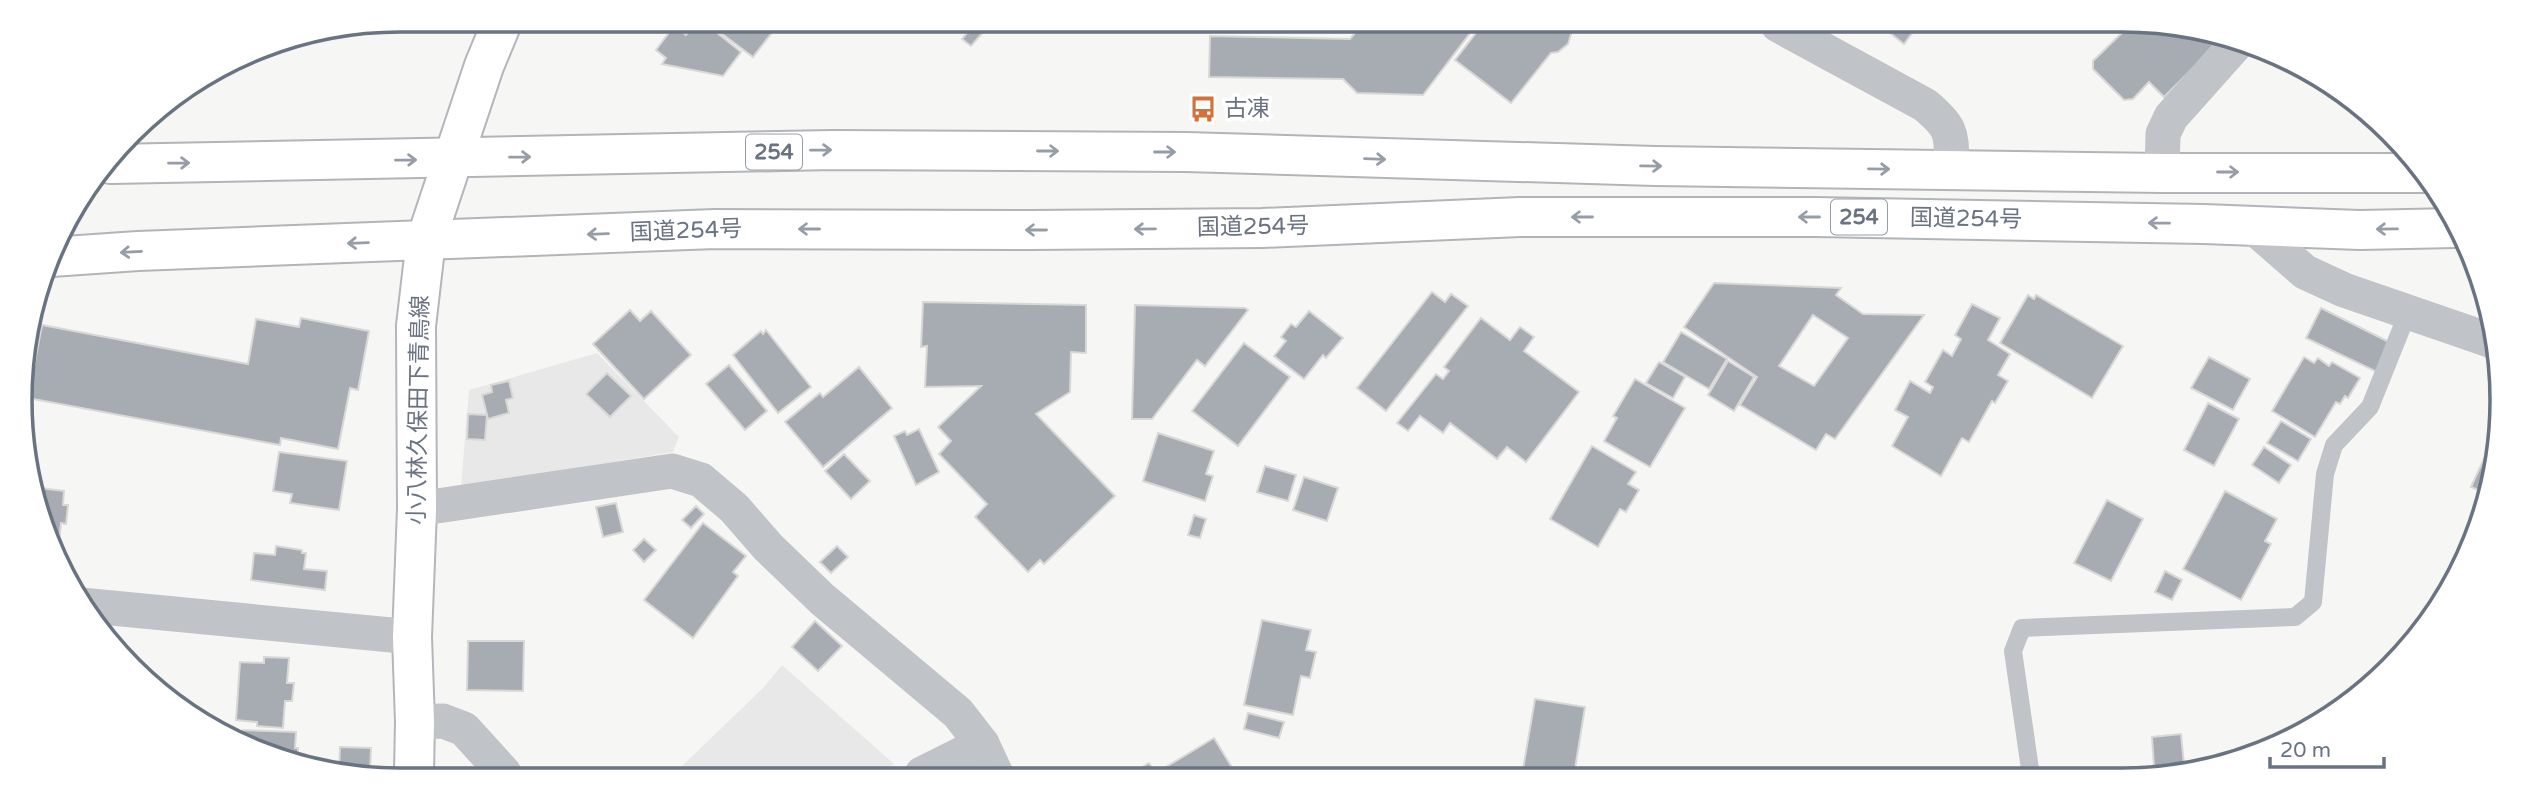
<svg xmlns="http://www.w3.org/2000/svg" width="2522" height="799" font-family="'Varela Round','Noto Sans JP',sans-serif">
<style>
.built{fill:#e7e8e7}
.building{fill:#a7acb3;stroke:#d8d8d6;stroke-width:2;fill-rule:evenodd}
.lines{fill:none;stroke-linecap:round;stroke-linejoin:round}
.secondary-casing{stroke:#b3b6bb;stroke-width:42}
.highway-casing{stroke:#b2b4b8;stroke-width:42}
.lane{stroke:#c0c3c7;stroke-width:18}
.street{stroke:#c0c3c7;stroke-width:35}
.secondary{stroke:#fff;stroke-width:38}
.highway{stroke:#fff;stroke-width:38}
.oneway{stroke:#969da8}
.labels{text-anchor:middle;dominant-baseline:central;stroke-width:7;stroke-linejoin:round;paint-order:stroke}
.shield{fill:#fff;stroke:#969da8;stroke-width:2}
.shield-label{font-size:21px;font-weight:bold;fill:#697382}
.poi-label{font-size:23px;fill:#697382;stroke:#fff;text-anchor:start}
.street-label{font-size:23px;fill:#697382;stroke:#fff}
.rim{fill:none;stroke:#697382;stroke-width:3.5}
</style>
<rect width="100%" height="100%" fill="#f6f7f4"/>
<!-- built -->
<g class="built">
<polygon points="597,353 679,437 673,452 461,487 469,390"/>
<polygon points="782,665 894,764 874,774 682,773 679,769 763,688"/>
</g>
<!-- building -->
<g class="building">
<polygon points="697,20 701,20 741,52 723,76 662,64 666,58 656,50 674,26 686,35"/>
<polygon points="705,21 781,21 753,57"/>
<polygon points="976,22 992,22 971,46 962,39"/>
<polygon points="1363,23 1477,24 1423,95 1357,93 1343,79 1209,77 1210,36 1350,39"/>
<polygon points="1483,24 1571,24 1572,31 1568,44 1558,52 1551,53 1511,103 1455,60"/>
<polygon points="1880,25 1918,25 1904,44"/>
<polygon points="2129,26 2197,27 2223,38 2164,97 2149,82 2133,99 2124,100 2093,69 2093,61"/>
<path d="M1714,283L1841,288L1836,295L1863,314L1924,315L1835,439L1826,434L1816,450L1740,405L1757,377L1684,327ZM1813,315L1848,338L1814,386L1779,366Z"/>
<polygon points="1432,292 1445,302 1451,294 1468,306 1386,411 1357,388"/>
<polygon points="2028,295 2034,299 2036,295 2123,346 2092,398 2000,343"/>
<polygon points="923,302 1086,305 1086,353 1071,352 1070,392 1036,414 1115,496 1044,564 1040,560 1028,572 975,517 987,504 939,454 951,441 938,427 981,386 925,387 927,346 921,347"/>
<polygon points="1972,304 2000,318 1988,340 2010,354 1998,375 2008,381 1995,403 1992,401 1969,442 1962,438 1941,476 1892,446 1908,417 1895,410 1910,381 1930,393 1933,387 1925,382 1943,350 1952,356 1961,339 1955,335"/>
<polygon points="1135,305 1245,308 1248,310 1205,366 1197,360 1152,419 1132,419"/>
<polygon points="2321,308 2393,344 2379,373 2306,338"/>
<polygon points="630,310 640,321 651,311 691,355 644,399 593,344"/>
<polygon points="1309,311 1343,338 1326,358 1323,355 1304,379 1274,356 1286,341 1281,337 1291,324 1296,327"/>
<polygon points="301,318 369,331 358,390 350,388 338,449 281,438 280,445 28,398 42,325 248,364 256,319 299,327"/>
<polygon points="1481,318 1510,340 1520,327 1534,337 1524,351 1579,392 1526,462 1507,447 1497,459 1450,423 1443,433 1420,416 1408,431 1397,423 1436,374 1443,379 1449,371 1444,367"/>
<polygon points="766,330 811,387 778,413 733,355 761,331 763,334"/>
<polygon points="1681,332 1727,359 1709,389 1663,362"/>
<polygon points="1244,343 1290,377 1238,446 1192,411"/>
<polygon points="2209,357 2250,379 2233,410 2191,388"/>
<polygon points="2304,357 2314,363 2318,358 2329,366 2332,362 2360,378 2348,398 2345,396 2340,404 2336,402 2315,437 2272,411"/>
<polygon points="1728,361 1754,377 1734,411 1708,395"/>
<polygon points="1659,362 1685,377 1673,398 1646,383"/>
<polygon points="729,365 767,411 745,430 706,384"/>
<polygon points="859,367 892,408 823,467 785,422 820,393 823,397"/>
<polygon points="607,373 631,396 610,417 586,394"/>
<polygon points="1635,379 1685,408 1650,467 1604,441 1617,418 1613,416"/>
<polygon points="509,381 513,398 506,400 509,413 488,419 482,395 492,392 491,385"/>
<polygon points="2208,403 2239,419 2214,466 2184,450"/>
<polygon points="468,414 487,415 485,440 467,439"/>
<polygon points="2281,421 2311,439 2298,461 2267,443"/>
<polygon points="919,429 939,472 916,485 894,436 905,431 907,435"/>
<polygon points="1158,433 1214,451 1206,474 1213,476 1205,501 1143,481"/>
<polygon points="2495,435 2495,474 2488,494 2471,487"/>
<polygon points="1592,446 1636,472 1628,484 1639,490 1626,512 1620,509 1598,547 1550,519"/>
<polygon points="2264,447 2291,465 2279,483 2252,465"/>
<polygon points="279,452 347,461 339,510 290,503 292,494 273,491"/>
<polygon points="844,454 870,481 851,499 825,471"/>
<polygon points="1265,466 1296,475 1288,501 1257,492"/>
<polygon points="1304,477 1338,488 1327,521 1293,510"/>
<polygon points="31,487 64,491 63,505 68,505 66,524 61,523 58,554 32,498"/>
<polygon points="2225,491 2277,519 2265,541 2271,544 2241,600 2183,569"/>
<polygon points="2107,500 2143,519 2111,581 2074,563"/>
<polygon points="616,503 623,532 603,537 596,507"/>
<polygon points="696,506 704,514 691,528 682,520"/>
<polygon points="1194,515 1206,519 1200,538 1188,535"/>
<polygon points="703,523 746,556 733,572 738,576 693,638 644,600"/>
<polygon points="644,539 656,550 644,562 633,550"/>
<polygon points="276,546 302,550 302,553 306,553 304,569 327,571 325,590 251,580 254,553 275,555"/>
<polygon points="837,546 848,557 831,573 820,562"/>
<polygon points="2165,571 2182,580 2172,600 2155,592"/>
<polygon points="1262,620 1311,630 1306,650 1316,652 1310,678 1301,676 1293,715 1244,705"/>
<polygon points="815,621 842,646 818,671 792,647"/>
<polygon points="468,641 524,641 523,691 467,690"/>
<polygon points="264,657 289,658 287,683 294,683 292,701 285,701 283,728 257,726 257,722 236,720 240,662 264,663"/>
<polygon points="1535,699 1585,707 1574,775 1522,775"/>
<polygon points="1248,713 1284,722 1279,738 1244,729"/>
<polygon points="243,730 296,732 295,748 298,748 298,761 243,738"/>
<polygon points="2181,734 2184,764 2154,767 2152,737"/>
<polygon points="1214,738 1236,774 1163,774 1161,770"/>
<polygon points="340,747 371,748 370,772 339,772"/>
<polygon points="1149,763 1156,774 1131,774"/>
<polygon points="1903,770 1905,776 1871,776"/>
</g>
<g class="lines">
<!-- secondary casing -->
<g class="secondary-casing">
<polyline id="secondary" points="414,773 415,722 412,637 417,509 416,326 426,240 484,66 503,20"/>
</g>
<!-- highway casing -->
<g class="highway-casing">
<g id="highway">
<polyline points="110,164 833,150 1186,152 1655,166 2162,173 2423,173"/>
<polyline points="51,257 138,251 715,229 1031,230 1262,228 1520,217 1815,217 2204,224 2360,230 2455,228"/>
</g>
</g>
<!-- lane -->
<polyline class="lane" points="2031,776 2013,651 2022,628 2295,617 2313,602 2325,474 2334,445 2370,407 2408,312"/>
<!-- street -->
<g class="street">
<path d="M1778,25L1925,105C1954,129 1951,134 1952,170"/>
<polyline points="2162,173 2163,134 2171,117 2237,43"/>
<polyline points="2251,225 2305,272 2344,290 2495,342"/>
<polyline points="417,509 672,471 701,480 734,508 768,547 822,599 958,713 982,744 996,774"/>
<polyline points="81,605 412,637"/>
<polyline points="415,722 443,721 464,729 504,773"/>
<polyline points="922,774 982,744"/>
</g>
<!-- secondary -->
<use href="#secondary" class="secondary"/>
<!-- highway -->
<use href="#highway" class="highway"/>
</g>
<!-- one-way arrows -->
<defs><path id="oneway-shaft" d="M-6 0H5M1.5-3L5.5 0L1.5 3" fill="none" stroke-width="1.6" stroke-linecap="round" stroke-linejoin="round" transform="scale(1.75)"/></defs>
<g class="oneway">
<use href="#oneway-shaft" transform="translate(821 150) rotate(-1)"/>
<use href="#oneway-shaft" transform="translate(1048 151)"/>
<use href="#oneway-shaft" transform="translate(1165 152)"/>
<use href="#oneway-shaft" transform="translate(520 157) rotate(-1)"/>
<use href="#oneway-shaft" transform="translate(1375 159) rotate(2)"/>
<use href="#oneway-shaft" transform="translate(406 160) rotate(-1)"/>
<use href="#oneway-shaft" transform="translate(179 163) rotate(-1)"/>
<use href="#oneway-shaft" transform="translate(1651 166) rotate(1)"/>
<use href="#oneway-shaft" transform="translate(1879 169) rotate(1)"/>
<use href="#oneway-shaft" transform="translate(2228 172)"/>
<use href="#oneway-shaft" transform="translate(1582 217) rotate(180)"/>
<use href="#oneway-shaft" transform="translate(1809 217) rotate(-180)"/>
<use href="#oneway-shaft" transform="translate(2159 223) rotate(-179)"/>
<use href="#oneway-shaft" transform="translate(809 229) rotate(-180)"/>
<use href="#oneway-shaft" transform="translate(1145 229) rotate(179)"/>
<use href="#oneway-shaft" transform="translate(2387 229) rotate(179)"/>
<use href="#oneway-shaft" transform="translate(1036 230) rotate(180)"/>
<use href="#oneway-shaft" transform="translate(598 234) rotate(178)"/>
<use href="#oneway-shaft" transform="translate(358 243) rotate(178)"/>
<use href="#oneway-shaft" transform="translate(131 252) rotate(177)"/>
</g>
<!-- icons -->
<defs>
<g id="bus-bare" transform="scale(2.1)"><path d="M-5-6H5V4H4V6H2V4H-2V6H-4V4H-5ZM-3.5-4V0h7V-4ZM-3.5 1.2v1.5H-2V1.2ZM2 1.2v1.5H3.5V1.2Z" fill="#d27139" stroke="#fff" stroke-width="2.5" paint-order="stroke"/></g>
</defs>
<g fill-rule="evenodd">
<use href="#bus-bare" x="1203" y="109"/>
</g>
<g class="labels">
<!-- shield labels -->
<g class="shield">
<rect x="746" y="134.5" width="56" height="35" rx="5"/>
<rect x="1831" y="199.5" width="56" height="35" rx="5"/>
</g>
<g class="shield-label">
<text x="774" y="152">254</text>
<text x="1859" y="217">254</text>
</g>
<!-- poi labels -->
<g class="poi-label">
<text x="1224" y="109">古凍</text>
</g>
<!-- street labels -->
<g class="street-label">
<text transform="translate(1966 219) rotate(1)">国道254号</text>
<text transform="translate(1253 227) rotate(-1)">国道254号</text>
<text transform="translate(686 231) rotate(-2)">国道254号</text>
<text transform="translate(419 410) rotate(-89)">小八林久保田下青鳥線</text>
</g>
</g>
<!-- crop -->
<path d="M0 0H2522V799H0ZM400 32H2122A368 368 0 0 1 2490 400V400A368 368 0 0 1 2122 768H400A368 368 0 0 1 32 400V400A368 368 0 0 1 400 32Z" fill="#fff" fill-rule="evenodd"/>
<path class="rim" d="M400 32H2122A368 368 0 0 1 2490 400V400A368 368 0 0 1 2122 768H400A368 368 0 0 1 32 400V400A368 368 0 0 1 400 32Z"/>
<!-- scale -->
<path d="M2270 757v10h114v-10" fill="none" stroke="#697382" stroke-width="3.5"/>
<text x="2280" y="757" font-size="21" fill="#697382" stroke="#ffffff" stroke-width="5" paint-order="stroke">20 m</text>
</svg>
